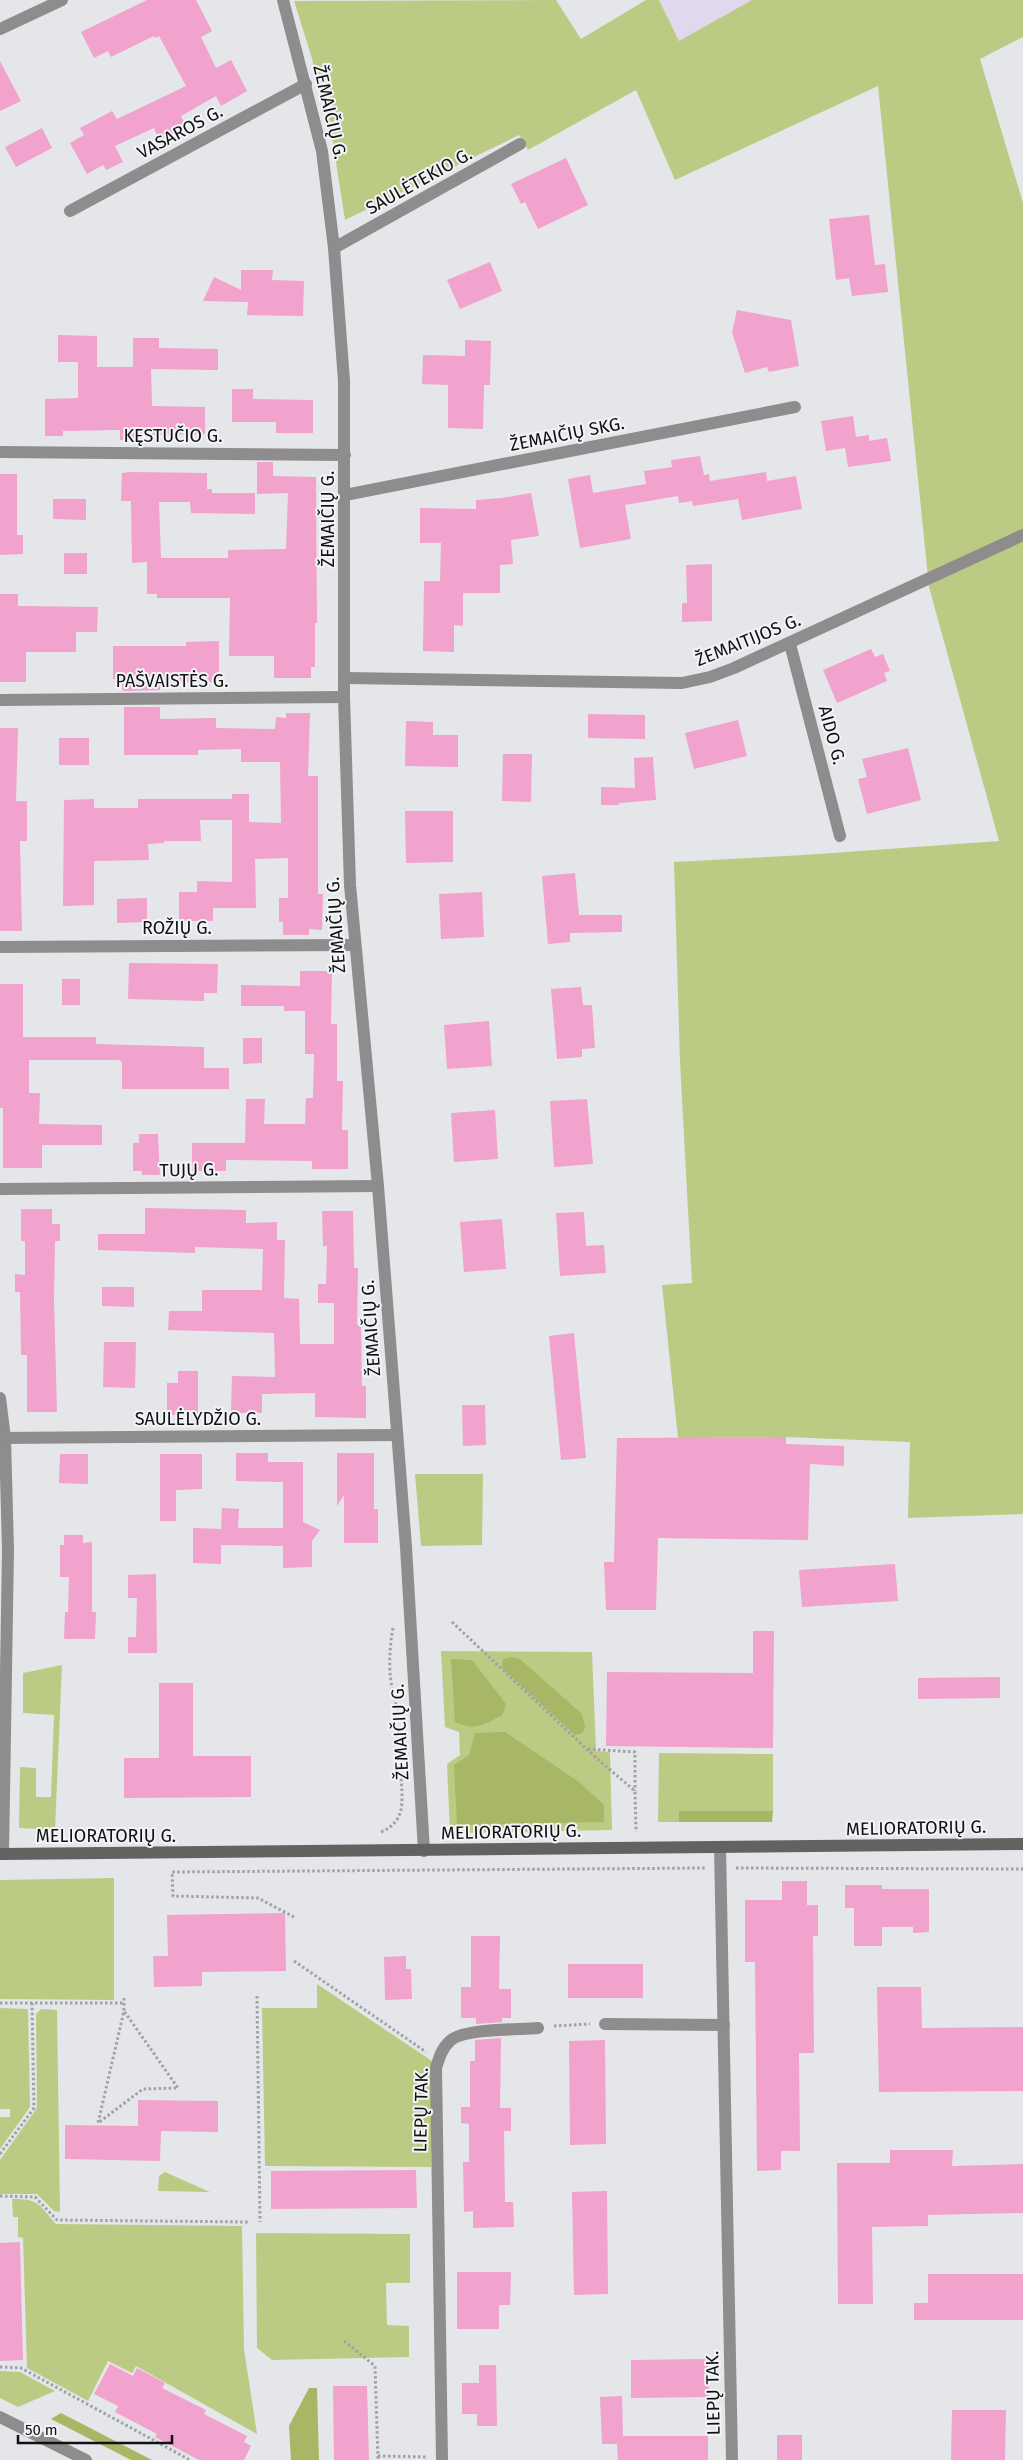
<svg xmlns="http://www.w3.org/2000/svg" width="1023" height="2460" font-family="'Fira Sans',sans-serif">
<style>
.industrial{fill:#e1d8ed}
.green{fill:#bccb84}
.forest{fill:#a7b766}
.building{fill:#f1a2cd}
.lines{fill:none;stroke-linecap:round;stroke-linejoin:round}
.path{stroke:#a1a2a5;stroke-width:3;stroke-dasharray:2.5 2.5;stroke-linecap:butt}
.minor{stroke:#8e8c8c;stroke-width:12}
.secondary{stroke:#646261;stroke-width:12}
.labels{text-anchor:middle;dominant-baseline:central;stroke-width:4;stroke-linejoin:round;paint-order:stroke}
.street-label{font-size:18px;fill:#111112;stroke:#f3f4f7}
</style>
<rect width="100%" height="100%" fill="#e5e6ea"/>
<!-- industrial -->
<polygon class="industrial" points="659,0 752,0 679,41"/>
<!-- green -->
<g class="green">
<polygon points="556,0 581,39 646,0 659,0 679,41 752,0 1023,0 1023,37 980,59 1023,203 1023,1514 908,1518 910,1442 786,1437 678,1438 662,1285 692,1283 680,1062 674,862 804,855 999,841 929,587 878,86 675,180 636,90 528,150 519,135 345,220 333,143 311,55 294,1"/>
<polygon points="415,1474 483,1474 482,1545 421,1546"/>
<polygon points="441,1651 592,1652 596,1751 610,1752 612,1830 450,1833 447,1764 460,1755 459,1732 445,1727"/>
<polygon points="62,1665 55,1830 19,1828 20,1767 36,1768 36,1797 51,1797 54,1715 23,1713 23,1673"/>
<polygon points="659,1753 773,1754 773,1811 679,1811 679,1822 658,1822"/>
<polygon points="114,1878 114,2000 0,1999 0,1880"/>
<polygon points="317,1984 432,2061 431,2167 265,2166 262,2008 317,2008"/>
<polygon points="0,2008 28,2009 30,2107 0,2149 0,2117 10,2117 10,2109 0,2109"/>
<polygon points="41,2009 57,2010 60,2212 54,2211 37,2194 0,2194 0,2160 37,2108 36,2014"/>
<polygon points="165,2172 210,2192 158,2191 159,2176"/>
<path d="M12,2199C40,2199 38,2204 56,2224L242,2226L244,2349L257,2434L136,2366L132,2373L108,2361L88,2401L27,2368L23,2238L18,2237V2217H13Z"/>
<polygon points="256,2233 410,2234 410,2283 386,2283 387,2325 409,2326 409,2357 272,2360 257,2348"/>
<polygon points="0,2371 20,2372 55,2391 18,2407 0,2398"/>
</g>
<!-- forest -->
<g class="forest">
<polygon points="511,1657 520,1659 582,1714 585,1726 583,1733 575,1735 502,1668 503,1659"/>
<path d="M451,1659L472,1660L506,1704L502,1715C484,1725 475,1731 455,1722Z"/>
<polygon points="505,1732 579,1782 604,1805 604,1822 457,1825 454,1765 469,1755 475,1733"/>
<polygon points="679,1811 773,1811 772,1822 679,1822"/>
<polygon points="309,2388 317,2388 319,2460 291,2460 289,2426"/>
<polygon points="61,2413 152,2460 131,2460 51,2419"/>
</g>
<!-- building -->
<g class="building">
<polygon points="147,0 196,0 212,31 201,37 216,68 231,60 247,91 221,106 216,96 181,116 187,127 159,140 154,128 115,146 123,162 106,170 103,165 87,174 70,143 84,135 80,128 112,111 117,119 186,86 159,36 155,38 154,36 111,57 108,51 94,58 81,32"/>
<polygon points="0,61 21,101 0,111"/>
<polygon points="42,128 52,148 16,167 5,147"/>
<polygon points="566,158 588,205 538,229 525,202 521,204 511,184"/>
<polygon points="869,215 875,265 885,264 888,292 852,296 849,278 836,280 829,219"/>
<polygon points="490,262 502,291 460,309 447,280"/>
<polygon points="241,270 273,270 272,280 304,281 303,316 247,315 248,302 203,301 214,277 241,290"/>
<polygon points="737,310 791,320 799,366 769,372 767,367 745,373 732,332"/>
<polygon points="58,335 97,336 97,367 133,367 133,338 159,338 159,348 218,349 218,370 151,369 152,406 205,407 205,434 142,435 142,440 120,440 120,430 63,431 63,436 45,436 45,399 78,398 78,362 58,362"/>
<polygon points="465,340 491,341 490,385 484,385 483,429 448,428 448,385 422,384 423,355 465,356"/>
<polygon points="232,389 253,389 253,399 313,400 313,433 276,433 276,422 232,422"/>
<polygon points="853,416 856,437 869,435 869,441 887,438 891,461 848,467 845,448 826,451 821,421"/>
<polygon points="700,456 704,475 709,474 710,481 766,472 767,481 796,476 802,509 742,520 738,499 693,506 692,501 679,503 678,496 625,505 631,539 580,548 568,479 590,475 593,493 646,484 644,471 672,467 671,460"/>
<polygon points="257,462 273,462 273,476 316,477 317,623 315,623 315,667 311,667 311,678 274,678 274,656 229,656 230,598 157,598 157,594 147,594 147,562 132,563 131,501 121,501 122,473 130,472 207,473 207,489 212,489 212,493 255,493 255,514 191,513 190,502 159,502 161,558 228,558 228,550 286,549 288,493 257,494"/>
<polygon points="0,474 17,474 17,535 23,535 23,554 0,555"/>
<polygon points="531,493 539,536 511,540 513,564 500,565 500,593 463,593 463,626 454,625 454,652 423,651 424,581 440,581 441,543 420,543 420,508 476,509 476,500 502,498"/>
<polygon points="53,499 86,499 86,520 53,519"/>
<rect x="64" y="553" width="23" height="21"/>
<polygon points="712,564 712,621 682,622 682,603 687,603 686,565"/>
<polygon points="0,594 18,594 18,606 98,607 97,632 76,632 76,652 26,652 26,682 0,682"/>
<polygon points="219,641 219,682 160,683 160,690 124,691 122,689 122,679 113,679 113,646 186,646 186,642"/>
<polygon points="871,649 875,657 883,654 890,671 884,673 887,681 837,703 823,670"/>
<polygon points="124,707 160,707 160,719 216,718 216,728 275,729 276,717 286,718 286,713 310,713 308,776 318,776 318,894 323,894 322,930 309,929 309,935 283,935 283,922 279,922 279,898 288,898 288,858 255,859 256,908 213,908 213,921 179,921 179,892 197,892 197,881 232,882 232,820 200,820 201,841 164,841 164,843 148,844 149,860 94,861 94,905 63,906 64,800 94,799 94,808 138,808 138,799 232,799 232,794 249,794 249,822 281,823 280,762 241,762 241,749 198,750 198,755 124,755"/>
<polygon points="588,714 645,715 645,739 588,738"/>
<polygon points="738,720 747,756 694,769 685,733"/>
<polygon points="406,721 433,722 433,735 458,735 458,767 405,766"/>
<polygon points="0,728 18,728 16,801 27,801 27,841 20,841 22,931 0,931"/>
<rect x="59" y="738" width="30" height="27"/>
<polygon points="908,748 921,800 867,814 858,779 867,777 862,759"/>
<polygon points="503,754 532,754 531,802 502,801"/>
<polygon points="653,757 656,800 619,803 619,805 601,805 601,787 635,788 634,758"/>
<polygon points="405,811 453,811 453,862 406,863"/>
<polygon points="575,873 579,915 622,915 622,932 570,933 570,942 548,944 542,876"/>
<polygon points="482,892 484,937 441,939 439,894"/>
<polygon points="147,898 147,922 117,923 117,899"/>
<polygon points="129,963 218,964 217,993 204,993 204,1001 128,999"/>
<polygon points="300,971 332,971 331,1024 337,1024 337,1081 343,1081 342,1130 348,1130 348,1169 312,1169 312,1161 226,1160 226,1171 192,1171 192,1143 245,1143 246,1099 265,1099 264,1124 305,1124 306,1098 313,1098 314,1054 305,1054 305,1011 284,1011 284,1006 241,1006 241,985 300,986"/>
<rect x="62" y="979" width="18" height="26"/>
<polygon points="0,984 23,984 23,1037 96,1037 96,1044 204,1047 204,1068 229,1068 229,1089 122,1089 122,1062 119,1060 29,1060 29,1093 40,1093 39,1124 102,1125 102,1145 42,1145 42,1168 3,1168 3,1108 0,1108"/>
<polygon points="581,987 583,1005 592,1005 595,1048 582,1049 582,1057 557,1059 551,989"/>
<polygon points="489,1021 492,1066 447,1069 444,1025"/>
<polygon points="243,1038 262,1038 262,1063 243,1064"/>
<polygon points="587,1099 593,1164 554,1167 550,1101"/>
<polygon points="495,1110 498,1159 454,1162 451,1113"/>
<polygon points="139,1134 158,1134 160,1175 142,1175 142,1171 133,1171 133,1143 139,1143"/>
<polygon points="145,1208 246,1210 246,1223 277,1222 277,1240 285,1240 284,1298 299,1299 300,1344 334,1344 334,1303 318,1303 318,1284 326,1284 327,1246 323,1246 322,1211 353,1211 354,1268 358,1268 357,1325 361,1325 362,1386 366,1386 366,1418 315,1417 315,1393 262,1394 262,1413 231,1413 232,1376 275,1377 274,1333 168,1330 169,1311 202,1311 202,1290 262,1290 263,1249 195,1247 195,1253 98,1250 98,1234 145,1234"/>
<polygon points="21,1209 52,1209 52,1224 60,1224 60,1241 55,1241 54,1300 57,1412 27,1412 27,1355 21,1355 20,1292 15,1292 15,1274 25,1275 25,1241 21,1241"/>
<polygon points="584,1212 586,1246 604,1245 606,1273 560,1276 556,1213"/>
<polygon points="502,1219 506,1269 464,1272 460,1222"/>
<polygon points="102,1287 134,1287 134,1307 102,1306"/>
<polygon points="574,1333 586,1458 561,1460 549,1336"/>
<polygon points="104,1342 136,1342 135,1388 103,1387"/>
<polygon points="178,1371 198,1371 198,1415 167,1415 167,1383 178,1383"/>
<polygon points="462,1405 485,1405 486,1445 463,1446"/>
<polygon points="786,1437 786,1444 844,1446 844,1466 810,1464 808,1540 658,1538 656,1610 606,1610 604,1562 614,1562 617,1438"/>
<polygon points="236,1453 268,1453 268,1462 303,1462 303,1522 320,1530 312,1541 312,1567 283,1568 283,1546 221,1545 221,1564 193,1563 193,1528 221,1529 222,1508 239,1509 238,1528 283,1528 283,1482 236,1481"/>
<polygon points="337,1453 374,1453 374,1509 378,1509 378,1543 344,1543 344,1495 337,1506"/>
<polygon points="60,1454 88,1454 88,1484 59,1483"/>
<polygon points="160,1454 202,1454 202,1489 176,1490 176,1521 160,1521"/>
<polygon points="64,1535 83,1535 83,1543 92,1542 92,1612 96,1612 95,1639 64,1639 65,1612 68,1612 69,1577 60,1577 60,1545 64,1545"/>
<polygon points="895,1564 898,1601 802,1607 799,1570"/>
<polygon points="156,1574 157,1653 128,1653 128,1637 136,1637 137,1598 128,1598 128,1575"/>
<polygon points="753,1631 774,1631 773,1748 606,1746 607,1672 753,1673"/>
<polygon points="1000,1677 1000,1698 918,1699 918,1678"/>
<polygon points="159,1683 193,1683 193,1756 251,1756 251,1797 124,1798 124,1758 159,1758"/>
<polygon points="782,1881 807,1881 807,1905 818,1905 818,1936 813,1936 814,2053 799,2053 800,2151 781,2151 781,2170 757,2171 755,1962 745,1962 745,1900 782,1900"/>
<polygon points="845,1885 882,1885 882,1889 929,1889 929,1932 913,1933 913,1927 882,1927 882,1946 854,1946 854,1908 845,1908"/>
<polygon points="285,1913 286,1971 202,1972 202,1986 154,1987 153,1956 168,1956 167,1915"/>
<polygon points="471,1936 500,1936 499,1989 511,1989 511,2018 502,2018 502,2022 476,2024 476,2018 461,2018 461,1987 471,1987"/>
<polygon points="406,1956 406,1969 411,1969 412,1999 385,2000 384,1957"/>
<rect x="568" y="1964" width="75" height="34"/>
<polygon points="877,1987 921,1987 922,2028 1023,2027 1023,2091 879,2092"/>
<polygon points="501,2038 500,2108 511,2108 511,2131 504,2131 505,2202 513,2202 514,2227 473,2228 473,2211 464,2212 463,2162 469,2162 469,2124 461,2123 461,2107 470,2107 470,2061 475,2061 475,2040"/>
<polygon points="605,2040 606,2144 570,2145 569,2041"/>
<polygon points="138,2100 218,2101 218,2132 161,2131 160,2161 65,2159 65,2125 138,2126"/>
<polygon points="890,2150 953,2150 952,2166 1023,2164 1023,2213 928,2215 928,2226 872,2227 873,2304 838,2304 837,2163 890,2163"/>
<polygon points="416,2170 417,2208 271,2209 271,2171"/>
<polygon points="607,2191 608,2294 574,2295 572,2192"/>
<polygon points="20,2242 23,2360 0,2361 0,2243"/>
<polygon points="457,2272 511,2272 510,2305 499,2305 499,2329 457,2329"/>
<polygon points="928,2274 1023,2274 1023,2320 914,2320 914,2303 928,2303"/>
<polygon points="708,2359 709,2397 631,2398 631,2360"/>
<polygon points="110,2364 133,2376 137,2368 165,2383 162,2388 206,2410 204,2414 247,2436 244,2442 251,2446 244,2460 199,2460 155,2437 157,2434 115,2412 118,2406 94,2394"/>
<polygon points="479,2365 496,2365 497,2426 477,2426 477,2414 462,2414 462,2383 479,2383"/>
<polygon points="333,2386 367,2386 369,2460 334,2460"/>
<polygon points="622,2396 623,2436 708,2436 708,2460 618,2460 617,2444 602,2444 600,2397"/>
<polygon points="952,2410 1006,2410 1005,2460 951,2460"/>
<rect x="777" y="2435" width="25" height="25"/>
</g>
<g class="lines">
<!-- path -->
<g class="path">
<polyline points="452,1622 595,1757 635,1791 636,1832"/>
<path d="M393,1628C388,1655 388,1683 398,1710"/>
<polyline points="588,1749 635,1752 635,1791"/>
<path d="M381,1832C407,1821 402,1800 401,1776"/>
<polyline points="736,1868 1023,1869"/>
<polyline points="294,1917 258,1898 173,1896 172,1872 705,1868"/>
<polyline points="294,1961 426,2052"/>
<polyline points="257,1996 260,2222"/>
<polyline points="124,1998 124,2011 98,2123 143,2089 178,2088 124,2011"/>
<polyline points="0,2003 124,2003"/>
<polyline points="554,2026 590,2024"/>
<polyline points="0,2154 34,2108 32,2003"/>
<polyline points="0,2196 35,2197 57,2220 249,2222"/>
<polyline points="344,2341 375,2366 378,2460"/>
<polyline points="0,2367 21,2368 190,2460"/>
<polyline points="378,2456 427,2457"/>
</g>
<!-- minor -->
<g class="minor">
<polyline points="283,0 322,151 334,248 344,381 344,697 350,885 378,1186 406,1547 424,1851"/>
<polyline points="0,29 62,0"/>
<polyline points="70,211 306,84"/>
<polyline points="334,248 520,144"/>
<polyline points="0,452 345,455"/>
<polyline points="345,495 795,407"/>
<polyline points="790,644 840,836"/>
<polyline points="345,678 682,683 710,677 734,668 1023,535"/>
<polyline points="0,700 344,697"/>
<polyline points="0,947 354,945"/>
<polyline points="0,1189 378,1186"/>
<polyline points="0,1398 5,1438 8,1550 3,1854"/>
<polyline points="0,1438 397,1435"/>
<polyline points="720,1847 732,2460"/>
<polyline points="605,2024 724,2025"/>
<polyline points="0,2417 86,2460"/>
<path d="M442,2460L436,2068C439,2058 442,2048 450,2041C463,2028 519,2030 538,2028"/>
</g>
<!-- secondary -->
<polyline class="secondary" points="0,1854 1023,1844"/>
</g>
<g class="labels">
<!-- street labels -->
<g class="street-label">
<text transform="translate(330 112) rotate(77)">ŽEMAIČIŲ G.</text>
<text transform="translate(180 132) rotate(-28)">VASAROS G.</text>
<text transform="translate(419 181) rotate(-29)">SAULĖTEKIO G.</text>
<text transform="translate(567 434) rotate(-11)">ŽEMAIČIŲ SKG.</text>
<text x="173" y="436">KĘSTUČIO G.</text>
<text transform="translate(328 519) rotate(-90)">ŽEMAIČIŲ G.</text>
<text transform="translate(748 640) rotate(-22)">ŽEMAITIJOS G.</text>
<text x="172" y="681">PAŠVAISTĖS G.</text>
<text transform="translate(832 735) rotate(75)">AIDO G.</text>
<text transform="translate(336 925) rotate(-94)">ŽEMAIČIŲ G.</text>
<text x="177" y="928">ROŽIŲ G.</text>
<text transform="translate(189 1170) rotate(-1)">TUJŲ G.</text>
<text transform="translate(371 1328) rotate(-94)">ŽEMAIČIŲ G.</text>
<text x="198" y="1419">SAULĖLYDŽIO G.</text>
<text transform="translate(400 1732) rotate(-93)">ŽEMAIČIŲ G.</text>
<text transform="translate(916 1828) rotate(-1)">MELIORATORIŲ G.</text>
<text transform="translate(511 1832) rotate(-1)">MELIORATORIŲ G.</text>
<text x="106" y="1836">MELIORATORIŲ G.</text>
<text transform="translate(421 2110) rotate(-89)">LIEPŲ TAK.</text>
<text transform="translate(713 2393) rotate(-91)">LIEPŲ TAK.</text>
</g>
</g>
<!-- scale -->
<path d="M18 2435v8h154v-8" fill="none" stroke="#111112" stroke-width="2.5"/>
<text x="25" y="2435" font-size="15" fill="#111112" stroke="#f3f4f7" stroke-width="4" paint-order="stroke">50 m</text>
</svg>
